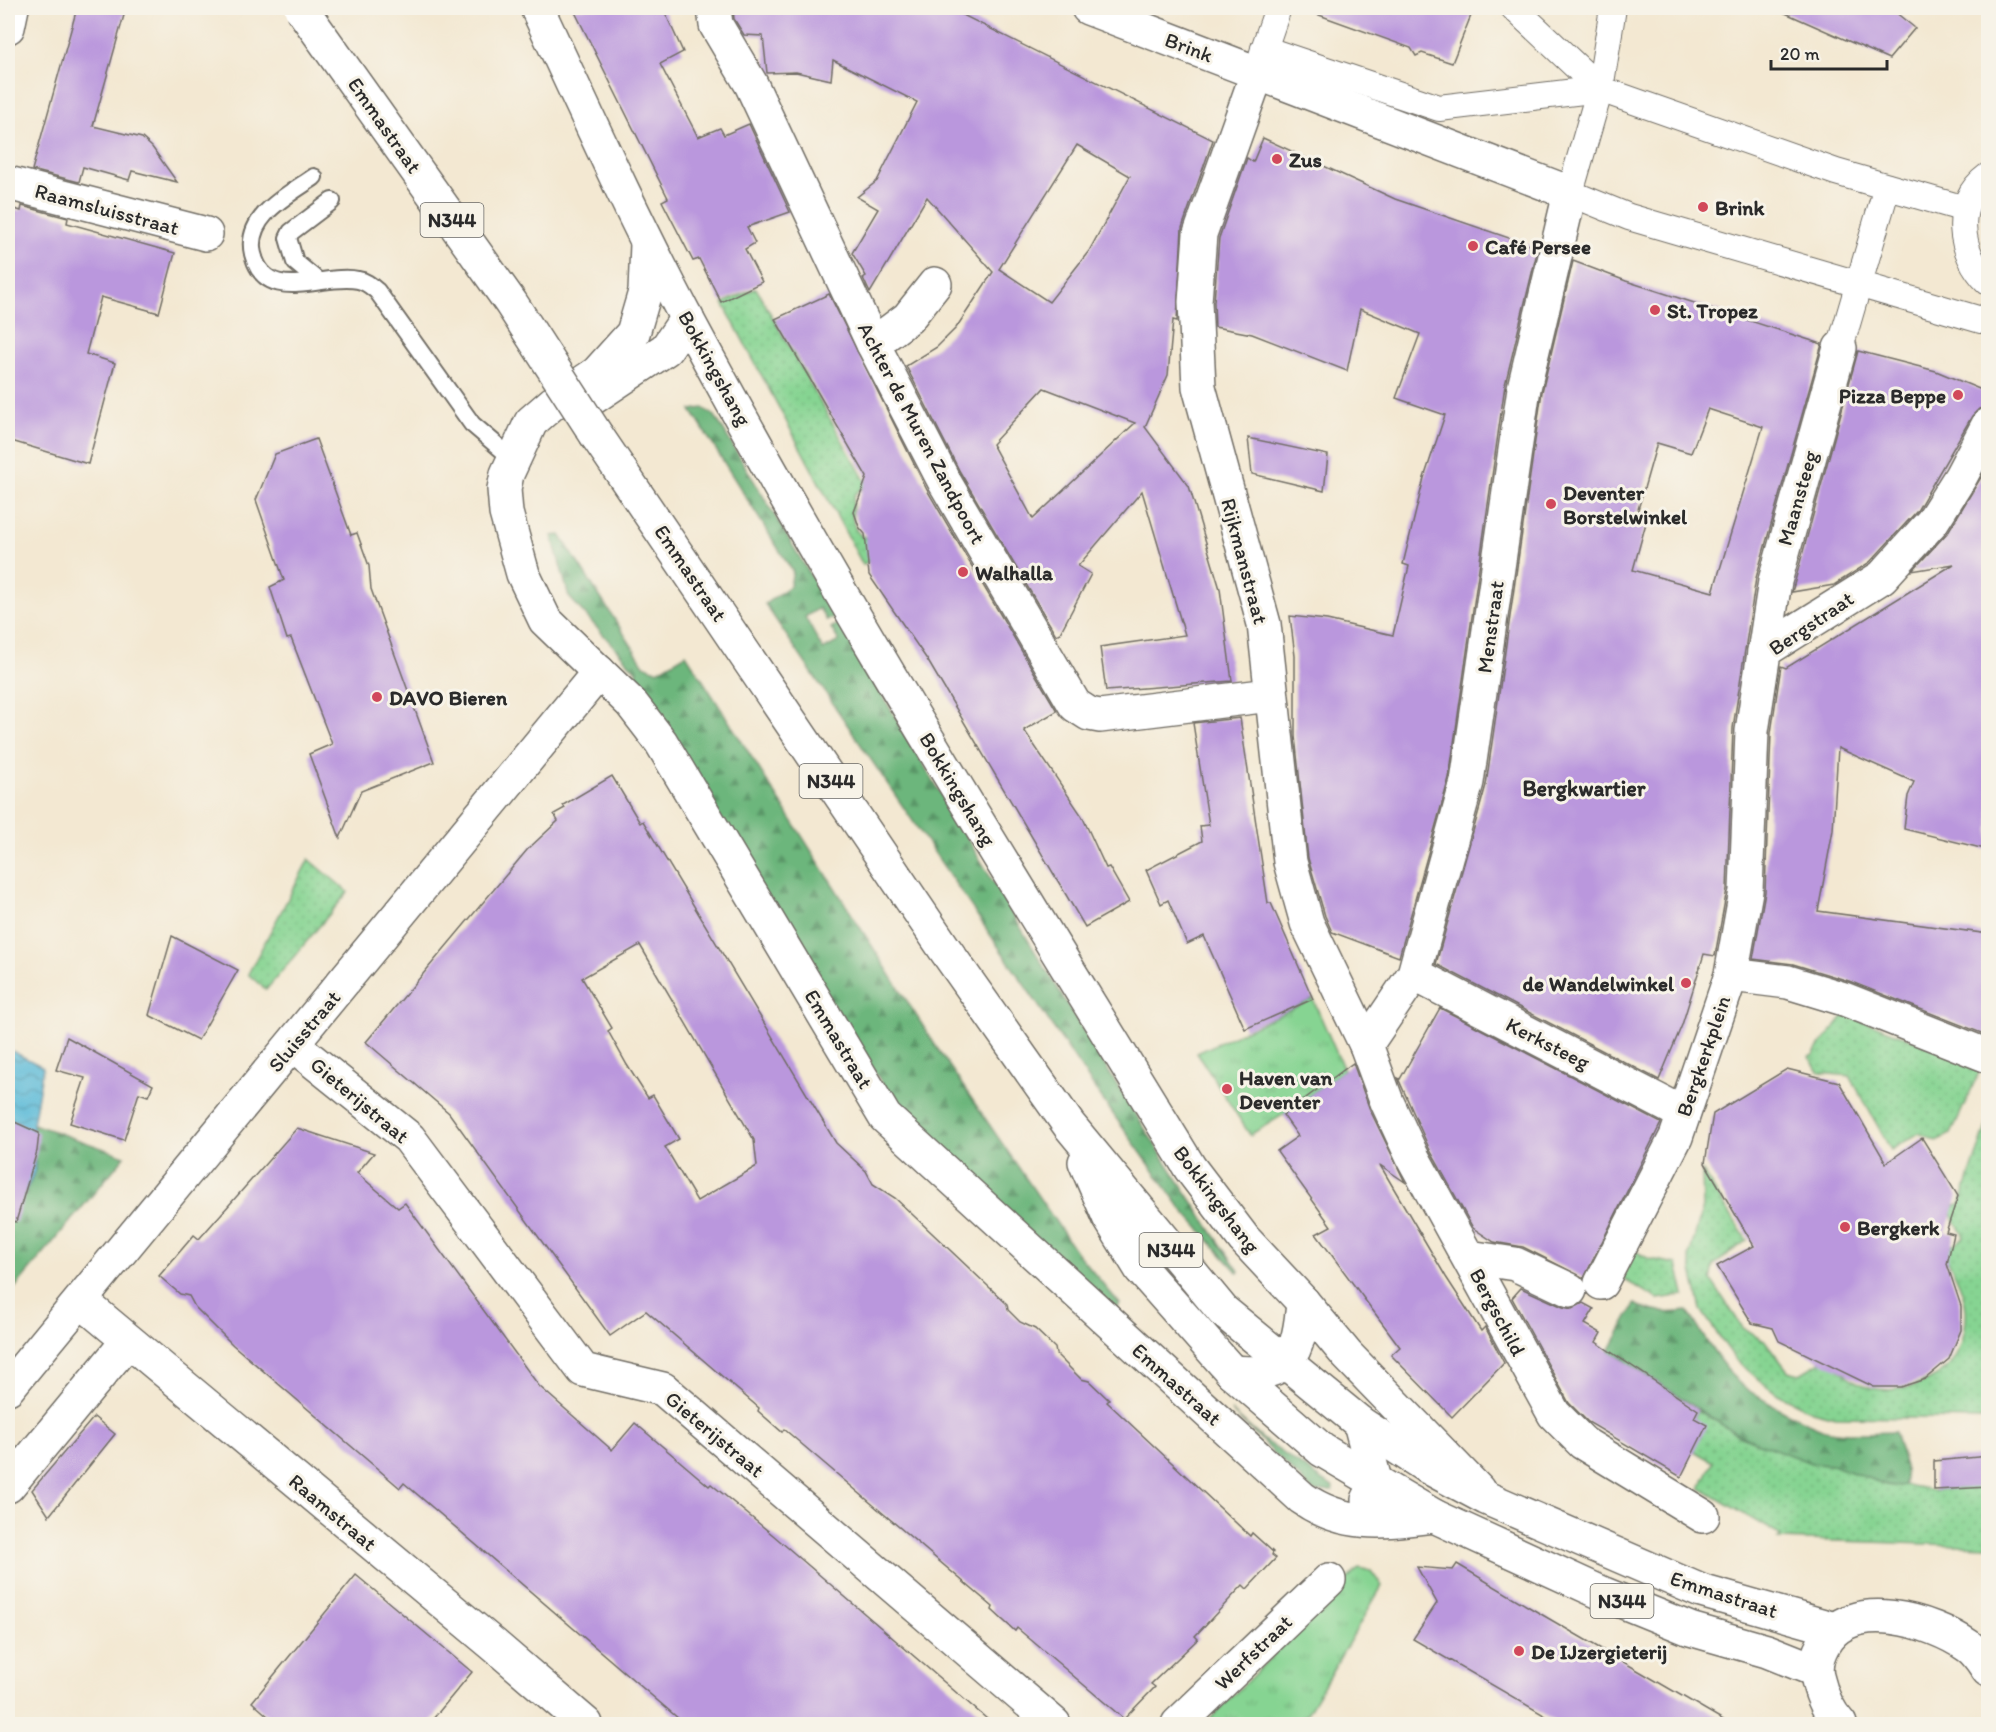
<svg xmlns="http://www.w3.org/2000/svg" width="1996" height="1732" font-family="Itim,sans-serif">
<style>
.grass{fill:url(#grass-dots);stroke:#58805e;stroke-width:1.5}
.forest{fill:url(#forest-firs);stroke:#4c7054;stroke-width:1.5}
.park{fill:url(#park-tufts);stroke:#58805e;stroke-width:1.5}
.water{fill:url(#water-waves);stroke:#427282;stroke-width:1.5}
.building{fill:#ba97dd;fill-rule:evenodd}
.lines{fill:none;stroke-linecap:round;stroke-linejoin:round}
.service-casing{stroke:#716d65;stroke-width:20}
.pedestrian-casing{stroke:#716d65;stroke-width:28}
.minor-casing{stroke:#716d65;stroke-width:36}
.tertiary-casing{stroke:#716d65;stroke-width:36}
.primary-casing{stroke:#716d65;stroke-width:36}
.service{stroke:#fff;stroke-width:16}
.pedestrian{stroke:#fff;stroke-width:26}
.minor{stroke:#fff;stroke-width:33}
.tertiary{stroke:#fff;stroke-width:33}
.primary{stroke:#fff;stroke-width:33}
.primary-bridge-casing{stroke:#716d65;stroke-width:36;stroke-linecap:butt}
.primary-bridge{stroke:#fff;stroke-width:33}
.poi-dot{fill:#d1495b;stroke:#f7f3e8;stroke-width:2}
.labels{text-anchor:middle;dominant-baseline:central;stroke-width:6;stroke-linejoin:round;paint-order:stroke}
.shield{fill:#f7f3e8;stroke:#686764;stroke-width:1.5}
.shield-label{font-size:20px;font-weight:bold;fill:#2b2b2b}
.street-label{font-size:21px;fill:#2b2b2b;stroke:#f7f3e8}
.poi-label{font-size:21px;font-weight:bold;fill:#2b2b2b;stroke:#f7f3e8;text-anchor:start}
.neighbourhood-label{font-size:22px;font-weight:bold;fill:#2b2b2b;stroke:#f7f3e8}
</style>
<defs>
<pattern id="grass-dots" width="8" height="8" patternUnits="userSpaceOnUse" patternTransform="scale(1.5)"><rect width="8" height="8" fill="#86d492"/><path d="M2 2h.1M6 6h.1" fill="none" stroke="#74b67e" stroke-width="1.8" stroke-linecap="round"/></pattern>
<pattern id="forest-firs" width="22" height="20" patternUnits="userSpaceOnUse" patternTransform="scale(1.5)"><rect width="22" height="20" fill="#6cb67c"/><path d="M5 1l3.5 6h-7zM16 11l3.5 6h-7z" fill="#599466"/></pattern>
<pattern id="park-tufts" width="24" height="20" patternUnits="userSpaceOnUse" patternTransform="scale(1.5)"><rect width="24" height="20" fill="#86d492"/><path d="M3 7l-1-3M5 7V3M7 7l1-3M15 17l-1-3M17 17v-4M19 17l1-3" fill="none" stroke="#74b67e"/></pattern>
<pattern id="water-waves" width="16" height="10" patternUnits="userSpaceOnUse" patternTransform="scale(1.5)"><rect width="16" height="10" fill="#5abad8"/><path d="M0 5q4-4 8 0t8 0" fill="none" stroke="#4b97af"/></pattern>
</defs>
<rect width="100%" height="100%" fill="#f7f3e8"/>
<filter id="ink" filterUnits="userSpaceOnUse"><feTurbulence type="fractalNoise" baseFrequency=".0167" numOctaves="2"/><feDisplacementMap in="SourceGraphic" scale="12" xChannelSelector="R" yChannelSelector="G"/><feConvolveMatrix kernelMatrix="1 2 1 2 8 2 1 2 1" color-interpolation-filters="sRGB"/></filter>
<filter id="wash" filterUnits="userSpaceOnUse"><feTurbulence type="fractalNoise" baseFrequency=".008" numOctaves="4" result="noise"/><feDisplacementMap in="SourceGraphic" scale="24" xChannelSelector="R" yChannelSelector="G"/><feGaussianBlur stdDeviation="1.35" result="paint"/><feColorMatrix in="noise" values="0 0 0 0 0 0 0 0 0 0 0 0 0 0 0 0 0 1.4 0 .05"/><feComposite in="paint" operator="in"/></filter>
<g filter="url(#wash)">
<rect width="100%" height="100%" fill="#f3e8d2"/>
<!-- grass -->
<g class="grass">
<path d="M756,288L867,484L854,495C848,529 856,541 890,544L863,565L723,303Z"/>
<polygon points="309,859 348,892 266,990 248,974"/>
<polygon points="1845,1014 1982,1066 1951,1134 1936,1141 1919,1133 1891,1150 1850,1076 1820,1073 1809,1057 1813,1055"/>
<path d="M1988,1121V1419L1835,1417L1812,1411L1778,1394L1759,1380L1735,1359L1701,1310L1689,1256L1703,1207L1702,1171L1747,1240L1714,1265L1711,1280L1743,1328L1766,1342L1788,1371L1800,1374L1827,1358C1841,1371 1853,1383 1872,1388C1898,1394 1939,1383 1954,1359C1962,1348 1967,1324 1966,1310C1964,1289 1952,1269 1943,1251L1964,1237L1948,1207L1960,1205Z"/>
<polygon points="1628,1247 1649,1259 1677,1264 1684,1295 1658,1299 1614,1274"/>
<polygon points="1698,1410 1738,1435 1814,1464 1832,1465 1892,1487 1904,1485 1934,1490 1988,1486 1988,1546 1779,1539 1781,1536 1700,1488 1713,1462 1694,1451 1694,1418"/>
</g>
<!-- forest -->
<g class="forest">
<path d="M703,408L715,416L835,616L827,621L819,608L805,617L823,650L839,641L831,628L839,623C970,840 1095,1062 1239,1271L1238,1273L1180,1207L1100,1096L765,604L790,586L793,572L691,410Z"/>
<polygon points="560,535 644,665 658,671 686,654 937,1048 1077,1253 1120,1304 1114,1311 900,1112 630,680 637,672 569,597 552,536"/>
<polygon points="33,1124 125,1156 8,1296 8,1224 35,1173"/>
<path d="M1635,1304C1653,1313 1668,1314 1688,1311C1703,1336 1718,1361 1738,1382C1751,1395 1803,1422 1822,1429C1844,1436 1872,1432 1895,1432L1906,1470L1904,1485L1892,1487L1832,1465L1814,1464L1738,1435L1609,1351Z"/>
<polygon points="1231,1411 1264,1440 1334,1488 1333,1491 1314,1492"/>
</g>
<!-- park -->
<g class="park">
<polygon points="1313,999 1344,1070 1283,1115 1250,1135 1197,1053"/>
<polygon points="1359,1568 1371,1571 1382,1586 1301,1724 1205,1724"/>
</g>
<!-- water -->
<polygon class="water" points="8,1049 43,1067 33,1124 35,1173 8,1224"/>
<g id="blocks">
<!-- building -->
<g class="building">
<polygon points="77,8 126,8 93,126 142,138 152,147 177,182 132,171 129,180 83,167 79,182 32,170"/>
<polygon points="573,8 663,8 683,52 660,64 698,137 720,128 724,135 749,124 790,212 747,227 755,243 745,249 762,282 721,302 699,259 693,261 662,201 668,198"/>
<path d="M733,8H949L1213,140L1182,228L1177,321L1173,320L1168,375L1145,427L1189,486L1220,589L1232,681L1106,691L1100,647L1185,635L1142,491L1078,566L1091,574L1060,633L1056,635L960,472L906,366L937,347L956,328L993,272L927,197L870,293L863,278L866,276L852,253L878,209L857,197L877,181L917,102L833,60L831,80L796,72L767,73L763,36L744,35L734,19ZM1077,145L1130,176L1089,251L1049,302L999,269ZM1044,388L1135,423L1033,519L992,444Z"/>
<polygon points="1309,8 1454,8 1472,13 1452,63 1422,53 1416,56 1411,48 1308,11"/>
<polygon points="1774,8 1890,8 1915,28 1889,59"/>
<polygon points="1263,138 1395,199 1538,248 1505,385 1449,778 1399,957 1332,932 1325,916 1308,858 1295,736 1295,656 1290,616 1327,620 1393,635 1409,566 1403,564 1424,478 1445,415 1396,398 1420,334 1360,309 1347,371 1252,334 1215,327 1214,302 1219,238 1247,158 1253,162"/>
<polygon points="22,206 68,218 67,223 175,253 159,313 101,297 86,354 115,363 88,464 8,440 8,207 21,211"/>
<path d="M1573,261L1626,281L1822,344L1756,578L1733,728L1727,889L1715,956L1704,954L1682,1025L1659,1080L1436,964L1486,785L1542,392ZM1708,409L1763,427L1713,592L1633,570L1646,523L1635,520L1657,443L1691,453Z"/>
<polygon points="829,294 927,490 1057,711 1024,730 1082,816 1106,868 1109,867 1129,902 1085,927 928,661 869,575 865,534 859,527 854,512 867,477 775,319"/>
<polygon points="1858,351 1936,371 1989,393 1989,406 1979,409 1972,416 1917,511 1870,562 1834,585 1792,592"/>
<polygon points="1248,438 1328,455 1324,491 1252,474"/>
<polygon points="316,439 351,535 357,533 369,566 371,589 434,762 361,791 340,838 309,754 332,744 291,638 287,639 270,587 284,580 256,500 275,454"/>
<polygon points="1989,464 1989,850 1904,829 1908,796 1914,782 1838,748 1833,830 1818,911 1989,934 1989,1036 1849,981 1793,964 1753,959 1765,892 1771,733 1781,666 1786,668 1954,564 1912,571 1948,532"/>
<polygon points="1240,718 1268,903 1271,903 1313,999 1245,1029 1204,936 1187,944 1168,900 1161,904 1146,870 1202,841 1200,826 1209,825 1193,723"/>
<path d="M612,776L640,823L643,821L836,1143L866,1171L873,1184L895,1198L1007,1304L1008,1310L1020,1322L1035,1329L1055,1348L1056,1354L1081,1379L1089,1381L1109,1400L1107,1402L1250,1536L1252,1533L1273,1552L1272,1555L1276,1558L1247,1589L1243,1585L1195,1636L1198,1639L1151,1684L1155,1687L1124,1719L1017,1628L1015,1631L992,1610L993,1607L784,1429L782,1432L758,1411L759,1408L646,1311L610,1336L449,1113L366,1042L527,850L558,821L554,814L565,808L563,805ZM640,945L754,1140L757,1166L697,1201L665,1147L679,1139L653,1095L648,1098L627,1065L608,1031L612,1028L582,978Z"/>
<polygon points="172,936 238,970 198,1040 149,1015"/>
<polygon points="1440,1008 1661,1123 1584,1278 1523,1247 1494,1242 1473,1228 1429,1148 1398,1078 1400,1079"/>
<polygon points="67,1037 153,1085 148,1096 139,1093 124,1140 70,1123 85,1078 56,1070"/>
<polygon points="1353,1063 1370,1110 1405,1182 1380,1165 1446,1277 1481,1331 1485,1327 1504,1363 1452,1417 1391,1355 1400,1347 1316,1234 1331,1226 1277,1151 1298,1136 1283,1115"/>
<polygon points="1787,1069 1839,1082 1886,1163 1922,1138 1958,1196 1946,1232 1954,1234 1947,1264 1961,1306 1961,1330 1949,1359 1925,1379 1901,1387 1874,1387 1779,1341 1773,1328 1752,1323 1717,1266 1754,1246 1705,1163 1713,1114"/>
<polygon points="8,1119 39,1133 37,1151 16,1222 8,1221"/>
<polygon points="297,1128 374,1153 357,1173 398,1208 405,1203 539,1386 612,1450 635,1423 709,1486 711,1484 773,1535 994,1725 686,1725 404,1483 400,1488 233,1345 195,1307 189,1296 180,1294 159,1276 194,1235 199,1239"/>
<polygon points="1521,1288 1563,1307 1572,1309 1583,1303 1594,1309 1585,1324 1601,1333 1596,1342 1698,1410 1694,1418 1707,1425 1681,1477 1588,1422 1569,1403 1512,1298"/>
<polygon points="94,1417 115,1434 49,1516 32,1490"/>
<polygon points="1989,1456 1989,1487 1934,1490 1934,1461"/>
<polygon points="1457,1564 1534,1610 1732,1725 1561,1725 1413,1639 1437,1603 1417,1567 1453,1570"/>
<polygon points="356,1575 472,1672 428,1725 278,1725 252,1702"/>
</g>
</g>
</g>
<g filter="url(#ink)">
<use href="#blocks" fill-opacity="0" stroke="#716d65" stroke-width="1.5"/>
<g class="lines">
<!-- service casing -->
<g class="service-casing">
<g id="service">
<path d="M314,177C288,195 244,217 253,254C266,307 324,272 358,280C366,281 371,286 377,291L472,424L513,459"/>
<polyline points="318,281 295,262 288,238 291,232 332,201"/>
</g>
</g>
<!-- pedestrian casing -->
<g class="pedestrian-casing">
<g id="pedestrian">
<polyline points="1514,8 1600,89 1836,172 1965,209"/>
<polyline points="1264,49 1278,8"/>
<polyline points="1257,74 1264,49 1439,108 1600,89"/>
<path d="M1988,176C1951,203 1959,254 1988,282"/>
<polyline points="1570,193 1629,217 1981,320 1988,316"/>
<polyline points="1570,193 1600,89 1613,8"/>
<polyline points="1840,348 1887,187"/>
</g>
</g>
<!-- minor casing -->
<g class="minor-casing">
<g id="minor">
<polyline points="714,8 716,25 751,84 873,344 944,481 1075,705 1089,714 1100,716 1270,695"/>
<polyline points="1088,8 1570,193 1524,388 1467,782 1414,974 1366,1045"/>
<polyline points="1257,74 1200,234 1195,302 1199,387 1264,624 1290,862 1307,923 1366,1045 1387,1102 1412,1156 1554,1414 1583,1443 1703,1516"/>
<polyline points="8,183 206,234"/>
<polyline points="873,344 908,318 935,284"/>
<polyline points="1764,651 1882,577 1932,522 1961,476 1988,425"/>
<polyline points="1414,974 1682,1113"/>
<polyline points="1731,975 1788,982 1844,999 1988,1056"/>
<polyline points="293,1045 409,1138 583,1370 663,1389 1054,1724"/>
<polyline points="1469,1257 1515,1264 1570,1290"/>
<polyline points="1601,1283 1676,1137 1731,975 1746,891 1752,731 1775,581 1840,348"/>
<polyline points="81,1301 494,1645 586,1724"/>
<polyline points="8,1388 599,672"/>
<polyline points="8,1486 127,1342"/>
<polyline points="1178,1724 1329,1580"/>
</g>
</g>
<!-- tertiary casing -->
<g class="tertiary-casing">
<g id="tertiary">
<path d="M537,8C586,113 634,219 688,321C843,610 1019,888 1190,1168L1244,1239L1303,1302L1347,1355L1478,1490"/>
<polyline points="8,27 12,8"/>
<path d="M647,244L645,292L633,333L597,373L553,403L531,422L507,474L504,489L506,513L523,574L545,620L631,703L661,742L885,1117L1302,1498C1345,1528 1384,1522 1434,1516"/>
<polyline points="591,399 666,349 687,318"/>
<path d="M1232,1372C1291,1378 1299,1354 1303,1302"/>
<polyline points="1360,1423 1376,1484 1368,1500"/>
</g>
</g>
<!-- primary casing -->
<g class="primary-casing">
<g id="primary">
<polyline points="597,436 944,948 1069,1125 1223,1311 1360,1423 1424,1465 1486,1498 1701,1591 1835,1629"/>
<polyline points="1085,1162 1109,1217 1141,1269 1232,1372 1322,1450 1434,1516 1604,1594 1690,1629 1767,1651 1815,1670"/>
<path d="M1840,1724C1828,1711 1822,1697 1818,1680C1814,1668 1817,1656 1823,1645C1849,1595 1933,1621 1968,1646C1977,1652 1982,1661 1988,1670"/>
</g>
</g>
<!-- service -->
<use href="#service" class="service"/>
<!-- pedestrian -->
<use href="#pedestrian" class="pedestrian"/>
<!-- minor -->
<use href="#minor" class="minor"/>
<!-- tertiary -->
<use href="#tertiary" class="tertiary"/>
<!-- primary -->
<use href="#primary" class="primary"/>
<!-- primary-bridge casing -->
<g class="primary-bridge-casing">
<polyline id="primary-bridge" points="301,8 511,303 597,436"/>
</g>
<!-- primary-bridge -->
<use href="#primary-bridge" class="primary-bridge"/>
</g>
</g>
<!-- markers -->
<g class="poi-dot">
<circle cx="1277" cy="159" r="6"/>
<circle cx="1703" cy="207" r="6"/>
<circle cx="1473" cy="246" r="6"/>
<circle cx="1655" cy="310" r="6"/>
<circle cx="1958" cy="395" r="6"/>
<circle cx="1551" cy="504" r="6"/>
<circle cx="963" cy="572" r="6"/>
<circle cx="377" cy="697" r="6"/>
<circle cx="1686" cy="983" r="6"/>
<circle cx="1227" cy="1089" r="6"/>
<circle cx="1845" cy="1227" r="6"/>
<circle cx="1519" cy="1651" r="6"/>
</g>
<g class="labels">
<!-- shield labels -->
<g class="shield">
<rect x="420.5" y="203" width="63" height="34" rx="4.5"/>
<rect x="799.5" y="764" width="63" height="34" rx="4.5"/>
<rect x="1139.5" y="1233" width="63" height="34" rx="4.5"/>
<rect x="1590.5" y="1584" width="63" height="34" rx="4.5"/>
</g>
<g class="shield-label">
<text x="452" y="220">N344</text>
<text x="831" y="781">N344</text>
<text x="1171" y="1250">N344</text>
<text x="1622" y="1601">N344</text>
</g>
<!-- street labels -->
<g class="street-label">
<text transform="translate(1189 47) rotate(21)">Brink</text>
<text transform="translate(385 125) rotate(55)">Emmastraat</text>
<text transform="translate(107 209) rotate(15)">Raamsluisstraat</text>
<text transform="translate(715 368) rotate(61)">Bokkingshang</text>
<text transform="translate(922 433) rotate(62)">Achter de Muren Zandpoort</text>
<text transform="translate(1797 498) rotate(-74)">Maansteeg</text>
<text transform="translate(1245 561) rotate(75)">Rijkmanstraat</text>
<text transform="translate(691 573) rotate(56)">Emmastraat</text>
<text transform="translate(1811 623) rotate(-34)">Bergstraat</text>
<text transform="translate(1490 627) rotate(-82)">Menstraat</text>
<text transform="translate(958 789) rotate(59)">Bokkingshang</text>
<text transform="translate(304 1031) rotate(-50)">Sluisstraat</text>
<text transform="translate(839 1039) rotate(59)">Emmastraat</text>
<text transform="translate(1548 1043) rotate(27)">Kerksteeg</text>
<text transform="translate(1703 1056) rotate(-71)">Bergkerkplein</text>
<text transform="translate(360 1100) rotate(40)">Gieterijstraat</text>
<text transform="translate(1217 1199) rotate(53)">Bokkingshang</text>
<text transform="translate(1498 1312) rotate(62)">Bergschild</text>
<text transform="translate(1177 1384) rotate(42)">Emmastraat</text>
<text transform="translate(715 1434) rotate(40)">Gieterijstraat</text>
<text transform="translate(333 1512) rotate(40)">Raamstraat</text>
<text transform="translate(1724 1594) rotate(18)">Emmastraat</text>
<text transform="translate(1253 1652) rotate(-44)">Werfstraat</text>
</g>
<!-- poi labels -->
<g class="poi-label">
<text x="1289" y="159">Zus</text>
<text x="1715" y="207">Brink</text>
<text x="1485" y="246">Café Persee</text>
<text x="1667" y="310">St. Tropez</text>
<text x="1946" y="395" text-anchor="end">Pizza Beppe</text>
<text x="1563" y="492">Deventer<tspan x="1563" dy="24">Borstelwinkel</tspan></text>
<text x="975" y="572">Walhalla</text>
<text x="389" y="697">DAVO Bieren</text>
<text x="1674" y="983" text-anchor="end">de Wandelwinkel</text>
<text x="1239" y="1077">Haven van<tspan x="1239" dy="24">Deventer</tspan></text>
<text x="1857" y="1227">Bergkerk</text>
<text x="1531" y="1651">De IJzergieterij</text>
</g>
<!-- neighbourhood labels -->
<g class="neighbourhood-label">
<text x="1584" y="788">Bergkwartier</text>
</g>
</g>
<!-- margin -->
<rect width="1996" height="1732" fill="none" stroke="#f7f3e8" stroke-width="30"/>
<!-- scale -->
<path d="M1771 60v9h116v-9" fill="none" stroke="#2b2b2b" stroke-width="3"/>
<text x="1780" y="60" font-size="18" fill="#2b2b2b" stroke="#f7f3e8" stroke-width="4.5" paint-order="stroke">20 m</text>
</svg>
